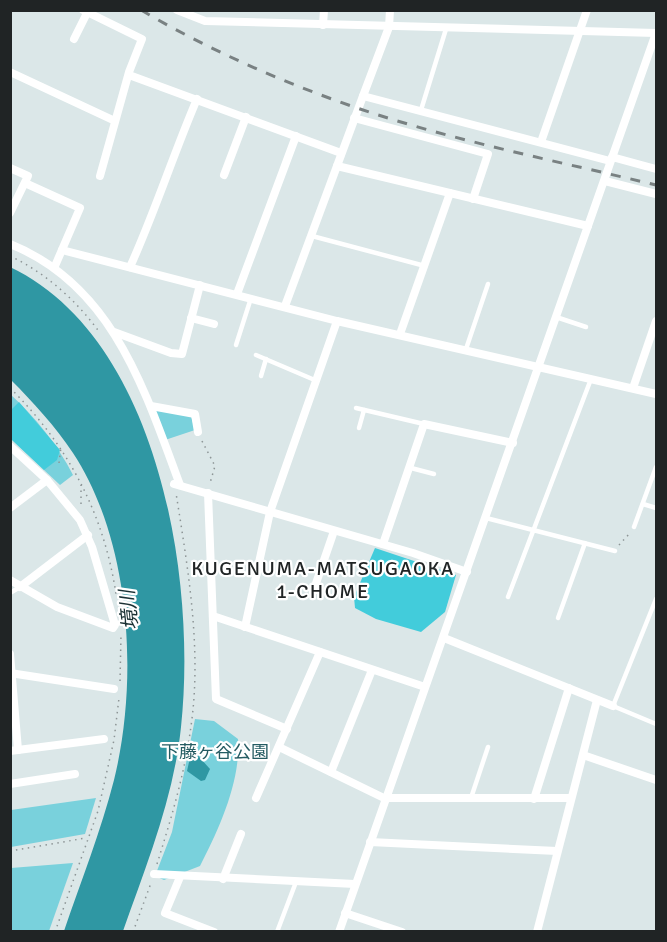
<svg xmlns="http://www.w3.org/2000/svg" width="667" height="942" font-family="Signika,'Noto Sans JP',sans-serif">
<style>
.green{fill:#79d1dc}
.forest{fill:#42ccdb}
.water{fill:#2f97a3}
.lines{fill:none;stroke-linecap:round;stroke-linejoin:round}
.path{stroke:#8d9596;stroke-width:1.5;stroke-dasharray:1.5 4.5;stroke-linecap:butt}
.lane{stroke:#fff;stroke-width:4.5}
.street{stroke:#fff;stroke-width:8}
.rail{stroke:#798182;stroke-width:3;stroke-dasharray:10 10;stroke-linecap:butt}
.labels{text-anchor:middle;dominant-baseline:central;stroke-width:4.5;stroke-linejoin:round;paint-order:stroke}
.park-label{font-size:18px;fill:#255c63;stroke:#fff}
.neighbourhood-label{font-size:20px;letter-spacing:1.5px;fill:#202425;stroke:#fff}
.water-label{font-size:20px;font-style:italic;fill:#1a3134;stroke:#fff}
</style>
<rect width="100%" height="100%" fill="#dbe7e8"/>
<!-- green -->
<g class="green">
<path d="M10,394C36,418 57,444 73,475L60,485L11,439Z"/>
<polygon points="154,410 191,416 195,430 165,440"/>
<path d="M195,719L214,721L238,739C241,781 219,829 200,866L164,880L155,876L172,832Z"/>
<polygon points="96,798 85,834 11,847 11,810"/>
<polygon points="73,863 49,931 11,931 11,868"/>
</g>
<!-- forest -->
<g class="forest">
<polygon points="19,402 60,450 57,460 44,470 11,439 11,410"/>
<polygon points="375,548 456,575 445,612 421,632 376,619 355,608 354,597"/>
</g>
<!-- water -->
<g class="water">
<path d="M10,267C159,338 197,579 181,727C174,797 146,866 123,931H64C81,881 101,831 114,780C139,679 131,541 73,453C55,426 33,402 11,380Z"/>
<polygon points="192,749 210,769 205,780 201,781 187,771"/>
</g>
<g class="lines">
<!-- path -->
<g class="path">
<path d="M10,256C46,273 77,301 100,333"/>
<path d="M10,388C68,445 104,514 116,594"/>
<polyline points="202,441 215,466 210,483"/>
<polyline points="59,463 61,447"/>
<polyline points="81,504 81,485"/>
<polyline points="619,545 630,533"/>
<polyline points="120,681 121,635"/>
<polyline points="10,851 86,838"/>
<path d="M157,864C171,819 185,773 191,726C202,650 188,569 176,493"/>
<polyline points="55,932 98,811 114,740 119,698"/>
<polyline points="133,932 151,883"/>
</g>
<!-- lane -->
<g class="lane">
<polyline points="421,110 446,29"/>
<polyline points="312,236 425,266"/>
<polyline points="556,317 586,327"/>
<polyline points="236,345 251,298"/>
<polyline points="466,349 488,284"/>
<polyline points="256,355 317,381"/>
<polyline points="261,376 266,359"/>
<polyline points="356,408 424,424"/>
<polyline points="359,428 364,410"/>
<polyline points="411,468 434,474"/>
<polyline points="643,504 656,508"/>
<polyline points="486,518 615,551"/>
<polyline points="634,527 656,467"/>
<polyline points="10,593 20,587"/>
<polyline points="508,597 591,379"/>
<polyline points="656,599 613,706 656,724"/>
<polyline points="558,618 585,543"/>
<polyline points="471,798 488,747"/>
<polyline points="277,932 296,882"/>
</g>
<!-- street -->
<g class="street">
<polyline points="83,10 142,39 129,72 100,176"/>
<polyline points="177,10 205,21 656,33"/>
<polyline points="390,10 389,27 363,96 610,161"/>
<polyline points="323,25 324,10"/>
<polyline points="74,39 87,13"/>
<polyline points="10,72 115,121"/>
<polyline points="129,75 341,153"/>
<polyline points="354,118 488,154 473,199"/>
<polyline points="541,142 587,10"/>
<polyline points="612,157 656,169"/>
<polyline points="337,166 588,226"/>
<polyline points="10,168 28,176 10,213"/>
<polyline points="224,175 246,117"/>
<polyline points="605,181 656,194"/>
<polyline points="25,183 80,208 55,266"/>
<path d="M10,244C113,285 145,391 180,485"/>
<polyline points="62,250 337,321 656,394"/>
<path d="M130,267C155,212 173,155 197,99"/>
<polyline points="237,294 296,136"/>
<polyline points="285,306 363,96"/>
<polyline points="191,318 214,324"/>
<polyline points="114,332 171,353 182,354 200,285"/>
<polyline points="400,334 450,193"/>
<polyline points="633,388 656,321"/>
<polyline points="151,406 195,414 198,432"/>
<polyline points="10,446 47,480 80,520 92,547 115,625 113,628 57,607 10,580"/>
<polyline points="174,484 413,553 467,572"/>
<polyline points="208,493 216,699 287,729"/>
<polyline points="10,508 47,480"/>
<polyline points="383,544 424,424 513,443"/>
<polyline points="20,587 88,535"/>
<polyline points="313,592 334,531"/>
<polyline points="213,616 425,687"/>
<polyline points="245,627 270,512 337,321"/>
<polyline points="444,638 613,706"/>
<polyline points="10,654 18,750"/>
<polyline points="10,673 114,689"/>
<polyline points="279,747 386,799"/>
<polyline points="10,751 104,739"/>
<polyline points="583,755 656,780"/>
<polyline points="331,772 372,670"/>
<polyline points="10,784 75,774"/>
<polyline points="256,798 320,652"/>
<polyline points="386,798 571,798"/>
<polyline points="534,799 569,688"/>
<polyline points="370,842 557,851"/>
<polyline points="154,874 355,884"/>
<polyline points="180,877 165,913 214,932"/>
<polyline points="223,879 241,834"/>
<polyline points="345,913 402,932"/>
<polyline points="339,932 656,33"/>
<polyline points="537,932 597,700"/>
</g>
<!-- rail -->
<path class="rail" d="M141,10C209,50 282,82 357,108C454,141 557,161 656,185"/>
</g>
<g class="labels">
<!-- park labels -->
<g class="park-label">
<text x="215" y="752">下藤ヶ谷公園</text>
</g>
<!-- neighbourhood labels -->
<g class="neighbourhood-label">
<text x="323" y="568">KUGENUMA-MATSUGAOKA<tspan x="323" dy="23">1-CHOME</tspan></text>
</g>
<!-- water labels -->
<g class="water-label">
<text transform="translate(129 610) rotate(-96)">境川</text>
</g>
</g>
<!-- border -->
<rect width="667" height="942" fill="none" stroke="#202425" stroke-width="24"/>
</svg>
